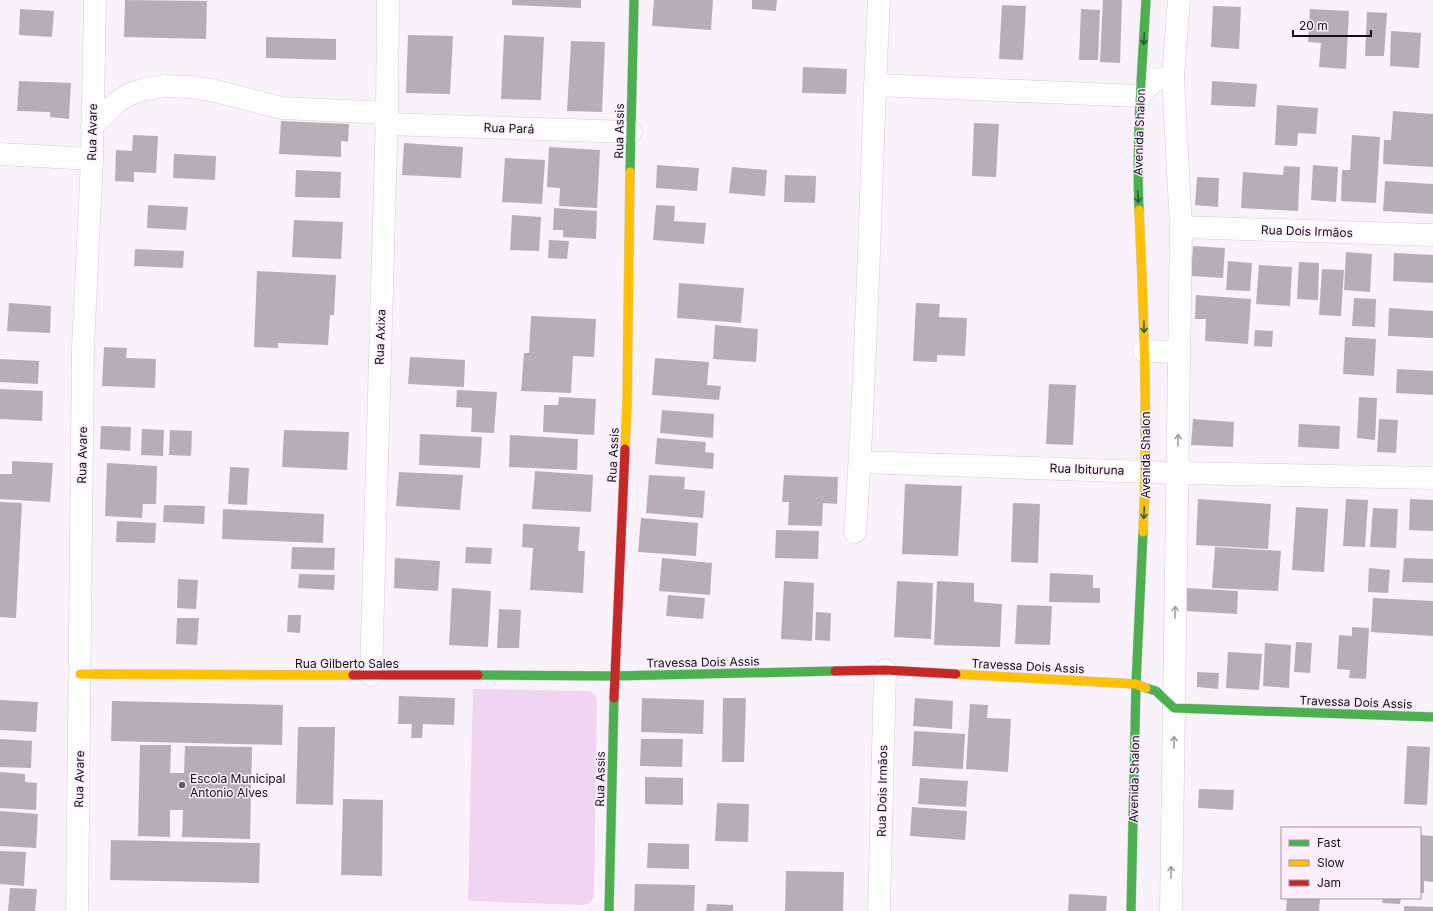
<svg xmlns="http://www.w3.org/2000/svg" width="1433" height="911" font-family="Inter,sans-serif">
<style>
.green{fill:#f0d5f2}
.building{fill:#b5afb5}
.lines{fill:none;stroke-linecap:round;stroke-linejoin:round}
.street-casing{stroke:#d2ccd2;stroke-width:23}
.fast-casing{stroke:#d2ccd2;stroke-width:10}
.slow-casing{stroke:#d2ccd2;stroke-width:10}
.jam-casing{stroke:#d2ccd2;stroke-width:10}
.street{stroke:#fefdfe;stroke-width:22}
.fast{stroke:#4caf50;stroke-width:9}
.slow{stroke:#ffc107;stroke-width:9}
.jam{stroke:#c62828;stroke-width:9}
.oneway{stroke:#2f5e32}
.oneway2{stroke:#a09da0}
.poi-dot{fill:#635e64;stroke:#fdeefe;stroke-width:1.5}
.labels{text-anchor:middle;dominant-baseline:central;stroke-width:3;stroke-linejoin:round;paint-order:stroke}
.street-label{font-size:12px;fill:#120e13;stroke:#fdeefe}
.poi-label{font-size:12px;fill:#120e13;stroke:#fdeefe;text-anchor:start}
</style>
<rect width="100%" height="100%" fill="#faf2fa"/>
<!-- green -->
<polygon class="green" points="473,689 589,691 595,694 597,700 594,897 590,903 584,905 468,901"/>
<!-- building -->
<g class="building">
<polygon points="125,0 207,1 206,39 124,37"/>
<polygon points="512,0 581,0 581,8 512,5"/>
<polygon points="654,0 713,0 711,30 652,26"/>
<polygon points="752,0 777,0 776,11 752,9"/>
<polygon points="1103,0 1122,0 1120,63 1100,62"/>
<polygon points="1002,5 1026,6 1023,60 999,59"/>
<polygon points="1213,6 1241,7 1239,49 1211,47"/>
<polygon points="20,9 54,11 52,37 19,35"/>
<polygon points="1081,9 1100,10 1098,60 1079,60"/>
<polygon points="1310,9 1349,11 1346,69 1319,67 1321,43 1308,42"/>
<polygon points="1367,12 1387,13 1384,56 1365,56"/>
<polygon points="1391,31 1421,33 1419,68 1390,66"/>
<polygon points="408,35 453,36 450,94 406,93"/>
<polygon points="504,35 544,37 541,100 501,99"/>
<polygon points="266,37 336,39 336,60 266,58"/>
<polygon points="571,41 605,42 602,112 567,111"/>
<polygon points="803,67 847,69 846,94 802,93"/>
<polygon points="19,81 71,83 69,119 50,117 50,112 17,111"/>
<polygon points="1212,81 1257,84 1255,107 1211,105"/>
<polygon points="1277,105 1318,108 1316,134 1298,133 1297,146 1275,145"/>
<polygon points="1393,111 1433,114 1433,167 1383,164 1384,140 1391,140"/>
<polygon points="281,121 349,124 348,142 341,141 341,157 279,154"/>
<polygon points="974,123 999,124 996,177 972,176"/>
<polygon points="133,135 158,136 156,173 134,172 134,182 115,181 116,150 132,151"/>
<polygon points="1352,135 1380,137 1376,203 1341,201 1342,170 1350,170"/>
<polygon points="404,143 463,147 461,178 402,175"/>
<polygon points="549,147 600,150 597,208 559,206 560,188 547,187"/>
<polygon points="174,154 216,156 215,180 173,178"/>
<polygon points="505,158 545,160 542,204 502,202"/>
<polygon points="657,165 699,168 697,191 656,188"/>
<polygon points="1313,165 1338,167 1336,202 1311,200"/>
<polygon points="1284,166 1300,167 1298,211 1241,208 1243,172 1283,175"/>
<polygon points="732,167 767,170 765,196 729,193"/>
<polygon points="296,170 341,172 340,198 295,197"/>
<polygon points="785,175 816,176 815,203 784,202"/>
<polygon points="1197,177 1219,178 1218,207 1195,205"/>
<polygon points="1385,181 1433,184 1433,214 1383,211"/>
<polygon points="148,205 188,207 186,230 147,228"/>
<polygon points="656,205 675,206 674,221 706,223 704,244 653,240"/>
<polygon points="554,208 597,211 596,239 563,237 563,230 553,230"/>
<polygon points="512,215 541,217 539,251 510,250"/>
<polygon points="294,220 343,222 341,259 292,257"/>
<polygon points="549,240 569,241 567,259 548,258"/>
<polygon points="1193,246 1225,248 1223,278 1191,276"/>
<polygon points="135,249 184,251 183,268 134,266"/>
<polygon points="1346,252 1372,254 1370,292 1344,290"/>
<polygon points="1394,253 1433,255 1433,283 1393,281"/>
<polygon points="1228,261 1252,263 1250,291 1226,290"/>
<polygon points="1299,262 1319,263 1318,300 1297,299"/>
<polygon points="1259,265 1292,267 1290,306 1256,304"/>
<polygon points="1322,269 1344,270 1341,316 1319,315"/>
<polygon points="257,271 336,275 334,315 330,315 328,345 278,343 278,348 254,347"/>
<polygon points="679,283 744,288 741,323 677,318"/>
<polygon points="1196,295 1251,299 1248,344 1205,341 1206,319 1195,319"/>
<polygon points="1354,298 1376,299 1375,327 1352,326"/>
<polygon points="9,303 51,306 50,333 7,331"/>
<polygon points="916,303 940,304 939,317 967,318 965,356 937,355 937,362 913,361"/>
<polygon points="1389,308 1433,311 1433,338 1388,336"/>
<polygon points="531,316 596,319 594,357 573,356 571,393 521,391 524,353 529,353"/>
<polygon points="715,325 758,329 756,362 713,359"/>
<polygon points="1255,330 1273,331 1272,347 1254,346"/>
<polygon points="1345,337 1376,339 1374,376 1343,374"/>
<polygon points="104,347 127,348 126,358 156,359 155,388 102,386"/>
<polygon points="410,357 465,360 464,387 408,384"/>
<polygon points="655,358 709,362 707,385 721,386 719,400 652,395"/>
<polygon points="0,359 39,361 38,384 0,382"/>
<polygon points="1397,369 1433,371 1433,395 1396,393"/>
<polygon points="1049,384 1076,385 1073,445 1046,444"/>
<polygon points="0,389 43,391 42,421 0,419"/>
<polygon points="457,390 497,392 494,433 471,432 472,408 456,407"/>
<polygon points="559,397 596,399 594,435 543,432 544,405 558,405"/>
<polygon points="1359,397 1377,398 1375,440 1357,438"/>
<polygon points="662,410 714,414 713,438 660,433"/>
<polygon points="1193,419 1234,422 1233,447 1191,445"/>
<polygon points="1379,419 1398,420 1396,453 1377,452"/>
<polygon points="1299,424 1340,426 1339,449 1298,447"/>
<polygon points="101,426 131,427 130,451 100,449"/>
<polygon points="142,429 164,430 163,456 141,455"/>
<polygon points="170,430 192,431 191,456 169,455"/>
<polygon points="284,430 349,432 347,470 282,467"/>
<polygon points="420,434 482,437 480,468 419,465"/>
<polygon points="510,435 578,439 577,470 509,467"/>
<polygon points="657,438 706,442 705,452 714,453 713,469 655,464"/>
<polygon points="12,461 53,463 50,502 0,499 0,474 12,474"/>
<polygon points="107,463 157,466 156,504 143,504 142,518 105,516"/>
<polygon points="230,467 249,468 247,505 228,504"/>
<polygon points="535,471 593,475 591,512 532,509"/>
<polygon points="399,472 463,475 460,510 396,506"/>
<polygon points="649,475 685,477 684,489 705,491 703,518 646,513"/>
<polygon points="784,475 838,477 837,504 823,503 822,526 788,525 789,502 782,502"/>
<polygon points="905,484 962,486 958,556 902,554"/>
<polygon points="1198,499 1271,504 1268,549 1196,545"/>
<polygon points="1346,499 1368,500 1365,547 1343,546"/>
<polygon points="1410,499 1433,500 1433,531 1409,530"/>
<polygon points="0,502 22,503 16,618 0,617"/>
<polygon points="1013,503 1040,504 1038,563 1011,562"/>
<polygon points="164,505 205,506 204,524 163,522"/>
<polygon points="1296,507 1328,509 1324,572 1292,570"/>
<polygon points="1373,508 1398,509 1396,548 1370,547"/>
<polygon points="223,509 324,514 323,543 222,539"/>
<polygon points="641,518 698,523 696,556 638,552"/>
<polygon points="117,521 156,523 155,543 116,542"/>
<polygon points="523,524 580,527 578,551 585,551 583,593 530,590 533,548 522,547"/>
<polygon points="776,530 819,531 818,559 775,558"/>
<polygon points="292,547 335,548 334,570 291,569"/>
<polygon points="466,547 492,548 491,564 465,563"/>
<polygon points="1215,547 1281,551 1278,591 1212,588"/>
<polygon points="395,558 440,561 438,591 394,588"/>
<polygon points="662,558 712,563 710,595 659,591"/>
<polygon points="1404,558 1433,559 1433,583 1402,582"/>
<polygon points="1369,568 1390,570 1388,593 1368,592"/>
<polygon points="1050,573 1093,575 1093,588 1100,588 1100,603 1049,602"/>
<polygon points="299,574 335,575 334,590 298,588"/>
<polygon points="178,579 198,580 196,609 177,608"/>
<polygon points="784,581 814,583 812,641 781,639"/>
<polygon points="897,581 933,583 931,639 894,637"/>
<polygon points="937,581 974,583 974,602 1002,604 1000,647 934,645"/>
<polygon points="452,588 491,591 488,647 449,645"/>
<polygon points="1187,588 1238,591 1237,614 1185,611"/>
<polygon points="668,595 705,598 703,619 666,616"/>
<polygon points="1373,598 1433,601 1433,636 1371,632"/>
<polygon points="1017,605 1052,606 1050,645 1015,644"/>
<polygon points="499,609 521,610 519,648 497,648"/>
<polygon points="816,612 831,613 830,641 815,640"/>
<polygon points="288,615 301,615 300,633 287,632"/>
<polygon points="177,618 199,618 197,645 176,644"/>
<polygon points="1352,627 1369,628 1366,679 1349,678 1350,670 1337,669 1339,635 1352,636"/>
<polygon points="1296,642 1312,643 1310,673 1294,672"/>
<polygon points="1265,643 1291,645 1289,688 1263,686"/>
<polygon points="1228,652 1262,654 1259,690 1226,688"/>
<polygon points="1197,672 1219,673 1218,689 1197,687"/>
<polygon points="399,696 455,698 454,725 423,724 422,738 411,738 412,724 398,724"/>
<polygon points="642,698 704,700 703,734 641,732"/>
<polygon points="723,698 746,698 744,762 722,762"/>
<polygon points="915,698 953,701 952,729 913,726"/>
<polygon points="0,700 38,702 36,732 0,730"/>
<polygon points="112,701 283,705 282,745 111,741"/>
<polygon points="970,704 988,705 987,718 1011,719 1008,772 966,769"/>
<polygon points="298,727 335,727 333,805 296,804"/>
<polygon points="914,731 965,734 963,769 912,766"/>
<polygon points="0,739 32,741 31,768 0,767"/>
<polygon points="641,739 683,739 682,767 640,766"/>
<polygon points="140,745 171,745 170,773 184,773 185,746 252,747 250,839 182,837 183,810 170,810 170,837 138,836"/>
<polygon points="1407,746 1430,747 1427,805 1404,804"/>
<polygon points="0,772 25,774 25,782 37,783 36,810 0,808"/>
<polygon points="645,777 683,778 683,805 645,804"/>
<polygon points="920,778 968,781 966,807 918,804"/>
<polygon points="1199,789 1234,790 1233,810 1198,808"/>
<polygon points="343,799 383,800 382,876 341,875"/>
<polygon points="717,803 749,804 748,842 715,841"/>
<polygon points="912,807 967,811 965,840 910,836"/>
<polygon points="0,811 38,814 36,848 0,846"/>
<polygon points="1420,835 1433,836 1433,882 1424,881 1424,893 1420,893"/>
<polygon points="111,840 260,843 259,883 110,880"/>
<polygon points="648,843 689,844 689,869 647,868"/>
<polygon points="0,851 26,852 24,886 0,884"/>
<polygon points="786,871 844,872 843,911 785,911"/>
<polygon points="635,884 695,885 694,911 634,911"/>
<polygon points="10,888 37,889 35,911 8,911"/>
<polygon points="1069,894 1107,896 1106,911 1068,911"/>
<polygon points="1287,898 1320,898 1319,911 1286,911"/>
<polygon points="1383,898 1401,898 1400,904 1382,903"/>
<polygon points="707,904 733,905 733,911 706,911"/>
<polygon points="1404,906 1433,907 1433,911 1404,911"/>
</g>
<g class="lines">
<!-- street casing -->
<g class="street-casing">
<g id="street">
<polyline points="875,85 1140,96 1153,80 1173,77"/>
<polyline points="386,124 631,132"/>
<polyline points="92,126 117,102 130,94 146,89 166,86 190,87 211,90 282,108 387,113"/>
<polyline points="0,154 92,159"/>
<polyline points="1181,227 1433,235"/>
<polyline points="1144,351 1179,352"/>
<polyline points="860,462 1177,473 1433,478"/>
<path d="M855,532C868,355 870,177 879,0"/>
<polyline points="371,675 387,113 388,0"/>
<polyline points="77,911 83,348 92,159 95,0"/>
<polyline points="879,911 885,670"/>
<polyline points="1171,911 1181,227 1173,77 1179,0"/>
</g>
</g>
<!-- fast casing -->
<g class="fast-casing">
<g id="fast">
<polyline points="630,172 634,0"/>
<path d="M1139,210C1136,140 1142,70 1146,0"/>
<polyline points="478,675 614,676 835,671"/>
<polyline points="1146,688 1156,691 1174,708 1433,717"/>
<polyline points="609,911 614,698"/>
<polyline points="1131,911 1136,684 1143,532"/>
</g>
</g>
<!-- slow casing -->
<g class="slow-casing">
<g id="slow">
<path d="M1139,210C1144,317 1148,425 1143,532"/>
<polyline points="625,449 627,405 630,172"/>
<polyline points="80,674 353,675"/>
<polyline points="956,674 1136,684 1146,688"/>
</g>
</g>
<!-- jam casing -->
<g class="jam-casing">
<g id="jam">
<polyline points="835,671 885,670 956,674"/>
<polyline points="353,675 478,675"/>
<polyline points="614,698 625,449"/>
</g>
</g>
<!-- street -->
<use href="#street" class="street"/>
<!-- fast -->
<use href="#fast" class="fast"/>
<!-- slow -->
<use href="#slow" class="slow"/>
<!-- jam -->
<use href="#jam" class="jam"/>
</g>
<!-- one-way arrows -->
<defs><path id="oneway-shaft" d="M-6 0H5M1.5-3L5.5 0L1.5 3" fill="none" stroke-width="1.6" stroke-linecap="round" stroke-linejoin="round"/></defs>
<g class="oneway">
<use href="#oneway-shaft" transform="translate(1144 39) rotate(94)"/>
<use href="#oneway-shaft" transform="translate(1138 197) rotate(87)"/>
<use href="#oneway-shaft" transform="translate(1144 327) rotate(89)"/>
<use href="#oneway-shaft" transform="translate(1144 513) rotate(93)"/>
</g>
<g class="oneway2">
<use href="#oneway-shaft" transform="translate(1178 440) rotate(-89)"/>
<use href="#oneway-shaft" transform="translate(1175 612) rotate(-89)"/>
<use href="#oneway-shaft" transform="translate(1174 742) rotate(-89)"/>
<use href="#oneway-shaft" transform="translate(1171 872) rotate(-89)"/>
</g>
<!-- markers -->
<circle class="poi-dot" cx="182" cy="785" r="4"/>
<g class="labels">
<!-- street labels -->
<g class="street-label">
<text transform="translate(509 128) rotate(2)">Rua Pará</text>
<text transform="translate(619 131) rotate(-89)">Rua Assis</text>
<text transform="translate(92 132) rotate(-89)">Rua Avare</text>
<text transform="translate(1139 132) rotate(-88)">Avenida Shalon</text>
<text transform="translate(1307 231) rotate(2)">Rua Dois Irmãos</text>
<text transform="translate(380 337) rotate(-88)">Rua Axixa</text>
<text transform="translate(82 455) rotate(-89)">Rua Avare</text>
<text transform="translate(613 455) rotate(-87)">Rua Assis</text>
<text transform="translate(1145 455) rotate(-90)">Avenida Shalon</text>
<text transform="translate(1087 469) rotate(2)">Rua Ibituruna</text>
<text transform="translate(703 662) rotate(-1)">Travessa Dois Assis</text>
<text x="347" y="663">Rua Gilberto Sales</text>
<text transform="translate(1028 666) rotate(3)">Travessa Dois Assis</text>
<text transform="translate(1356 702) rotate(2)">Travessa Dois Assis</text>
<text transform="translate(79 779) rotate(-89)">Rua Avare</text>
<text transform="translate(600 779) rotate(-89)">Rua Assis</text>
<text transform="translate(1134 779) rotate(-89)">Avenida Shalon</text>
<text transform="translate(882 791) rotate(-89)">Rua Dois Irmãos</text>
</g>
<!-- poi labels -->
<g class="poi-label">
<text x="190" y="778">Escola Municipal<tspan x="190" dy="14">Antonio Alves</tspan></text>
</g>
</g>
<!-- legend -->
<rect x="1281" y="827" width="140" height="72" fill="#fdeefe" stroke="#9f94a0"/>
<rect x="1289" y="840" width="20" height="6" fill="#4caf50" stroke="#9f94a0"/>
<text x="1317" y="847" font-size="12" fill="#120e13">Fast</text>
<rect x="1289" y="860" width="20" height="6" fill="#ffc107" stroke="#9f94a0"/>
<text x="1317" y="867" font-size="12" fill="#120e13">Slow</text>
<rect x="1289" y="880" width="20" height="6" fill="#c62828" stroke="#9f94a0"/>
<text x="1317" y="887" font-size="12" fill="#120e13">Jam</text>
<!-- scale -->
<path d="M1293 30v6h78v-6" fill="none" stroke="#120e13" stroke-width="2"/>
<text x="1299" y="30" font-size="12" fill="#120e13" stroke="#fdeefe" stroke-width="3" paint-order="stroke">20 m</text>
</svg>
